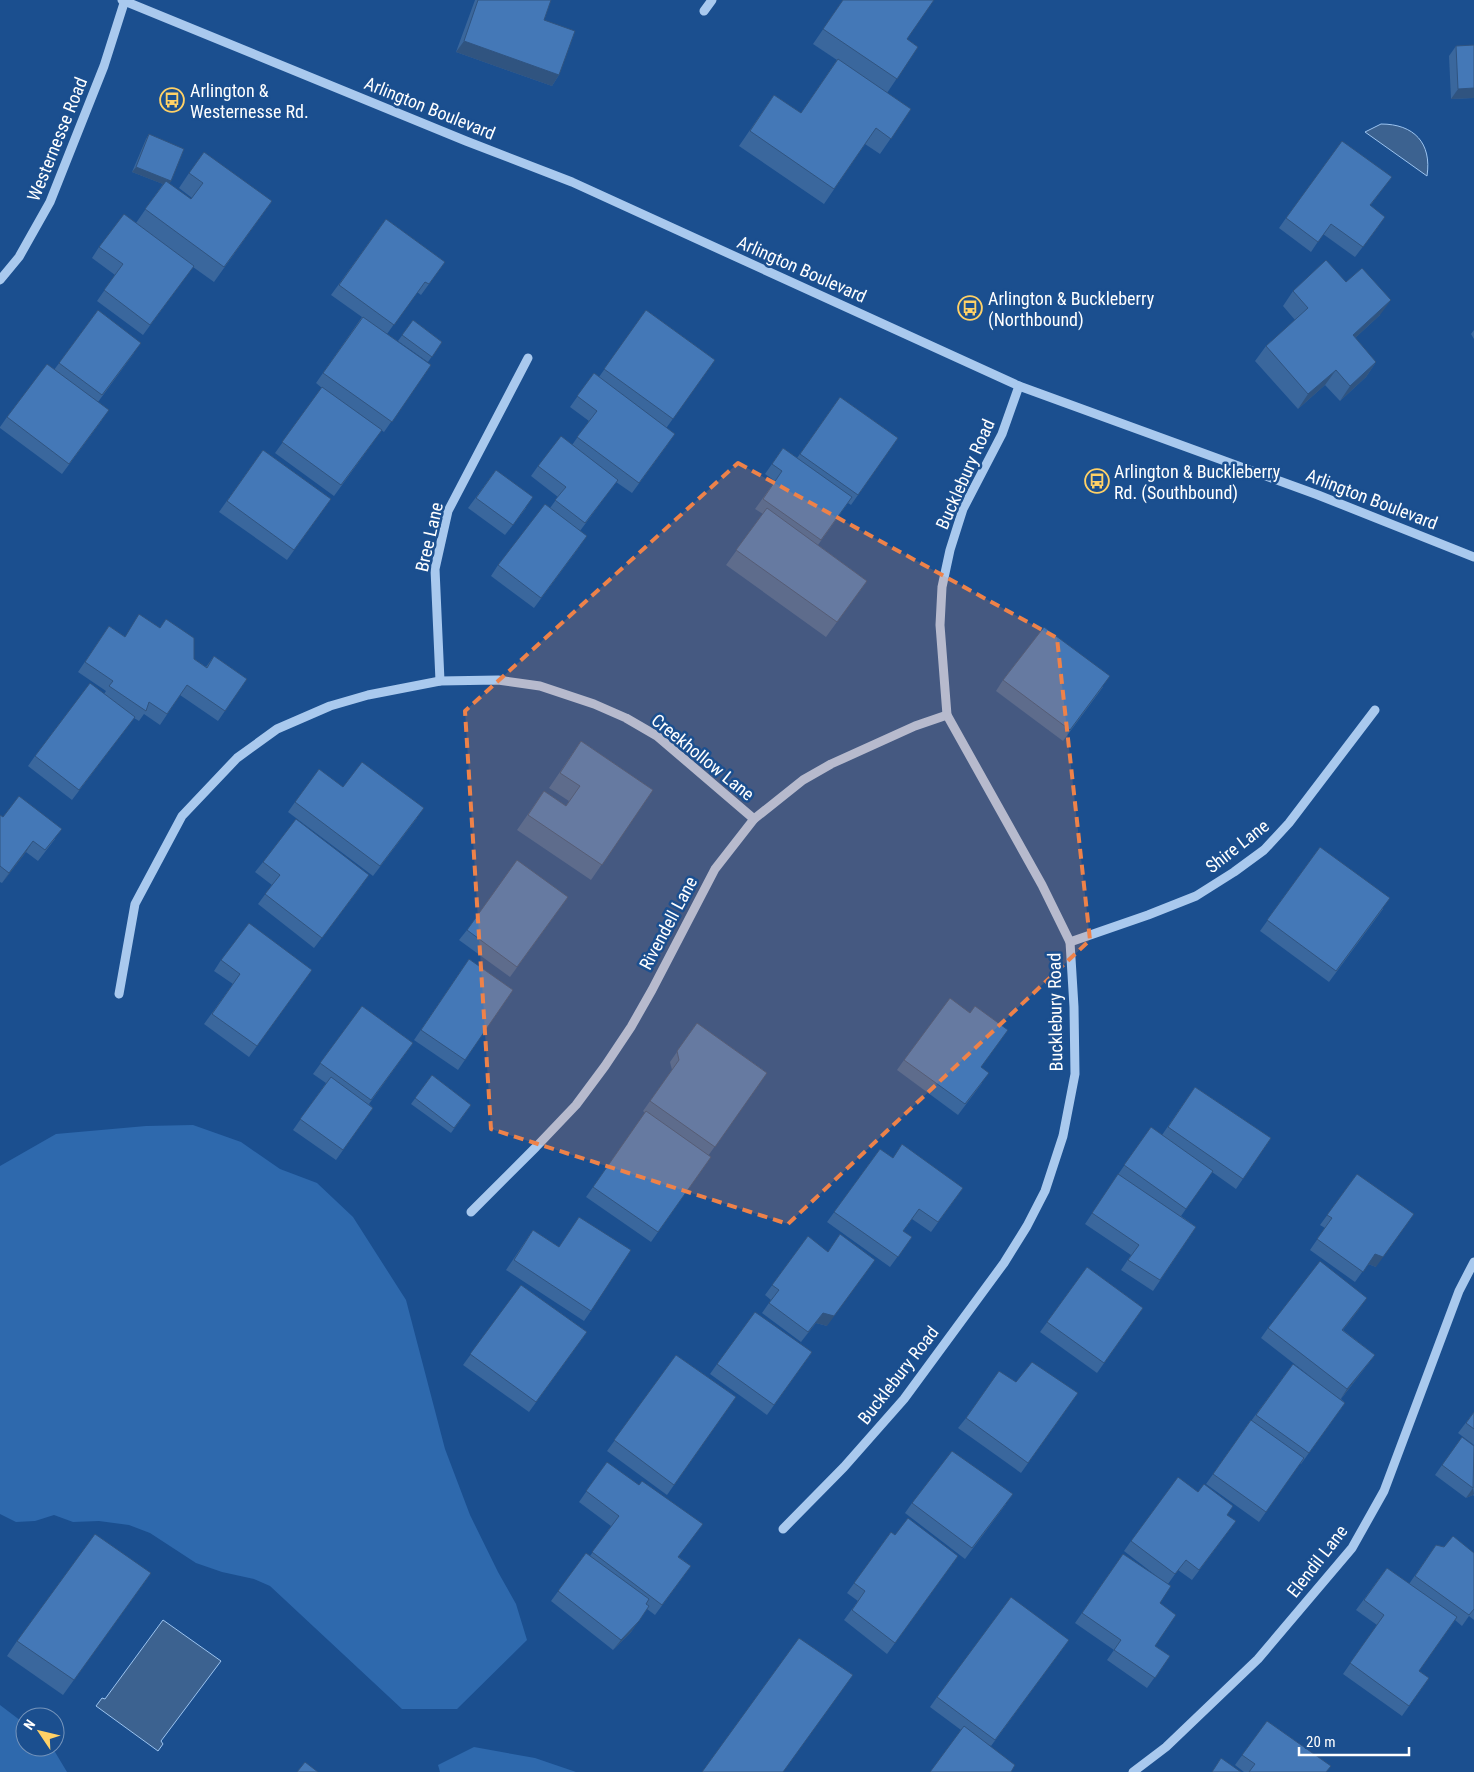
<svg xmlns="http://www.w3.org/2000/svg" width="1474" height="1772" font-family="'Roboto Condensed',sans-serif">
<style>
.green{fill:#2e69ad}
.water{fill:#3c6290;stroke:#9cc4f0}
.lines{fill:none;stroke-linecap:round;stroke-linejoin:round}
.minor{stroke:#a9c9ee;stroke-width:9}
.wall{fill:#3a679d}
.shaded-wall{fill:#305480}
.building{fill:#4478b7;stroke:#305480}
.marked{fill:#ee8249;fill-opacity:0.2;stroke:#ee8249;stroke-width:4;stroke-dasharray:10 6;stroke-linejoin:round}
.labels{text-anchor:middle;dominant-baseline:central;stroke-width:5;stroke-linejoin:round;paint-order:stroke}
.poi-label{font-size:18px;fill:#fff;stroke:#1b4f8f;text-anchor:start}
.street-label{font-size:18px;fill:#fff;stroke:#1b4f8f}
</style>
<rect width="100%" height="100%" fill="#1b4f8f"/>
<!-- green -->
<g class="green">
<polygon points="193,1125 241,1142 280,1169 317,1183 353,1217 406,1300 445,1449 470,1515 498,1572 516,1604 527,1640 457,1709 402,1709 270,1586 254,1579 222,1572 196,1563 150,1533 129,1525 99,1521 73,1522 54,1515 35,1521 16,1522 0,1514 0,1166 56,1134 146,1126"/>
<polygon points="0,1705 25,1724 25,1747 52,1747 67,1772 0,1772"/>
<polygon points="474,1747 535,1758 576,1772 440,1772 438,1765"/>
</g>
<!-- water -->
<g class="water">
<path d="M1381,124C1414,124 1432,143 1427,176L1365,132Z"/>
<polygon points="163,1620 221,1661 161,1741 163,1744 158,1751 96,1706 102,1698 105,1699"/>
</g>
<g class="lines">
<!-- minor -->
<g class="minor">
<polyline points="122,0 466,141 572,182 1019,386 1318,495 1474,557"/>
<polyline points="704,11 712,0"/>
<polyline points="0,280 19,257 50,202 104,66 125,0"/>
<polyline points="440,681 435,569 448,511 528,358"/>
<polyline points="1070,942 1148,915 1196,896 1234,872 1264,850 1289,823 1375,710"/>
<polyline points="119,994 135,904 182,816 237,758 277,729 330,706 368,695 440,681 498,680 540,686 594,704 626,718 657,736 754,819"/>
<polyline points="471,1212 536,1147 576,1105 605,1066 631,1027 652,990 715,869 754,819 803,780 831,764 915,726 947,715"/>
<polyline points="783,1529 844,1467 904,1399 1004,1263 1027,1226 1045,1191 1063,1136 1075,1074 1074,1007 1070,942 1042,885 947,715 940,625 942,587 950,550 963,509 1002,434 1019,386"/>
<polyline points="1133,1772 1166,1747 1258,1659 1352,1548 1384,1491 1459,1291 1474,1262"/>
</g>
</g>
<!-- wall -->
<g class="wall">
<polygon points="475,0 551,0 544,20 559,75 552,86 456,52"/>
<polygon points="843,0 907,39 918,47 887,93 911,109 880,154 865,144 824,204 739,146 774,95 801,113 837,60 813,44"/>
<polygon points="1456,46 1474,98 1451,99 1449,56"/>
<polygon points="149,134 171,181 169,184 191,199 192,198 179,188 189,173 272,201 214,282 193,267 143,335 97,301 115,275 92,258 99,247 136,223 163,184 132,172 146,139"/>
<polygon points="1384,187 1370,206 1378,227 1355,257 1323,234 1311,252 1279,228 1286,218"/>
<polygon points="386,219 445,262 421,295 417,292 387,334 431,365 384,432 357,412 374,441 334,496 275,453 322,388 316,383 362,317 331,295"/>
<polygon points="1346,282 1380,315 1355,338 1376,362 1366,377 1340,401 1325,385 1298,409 1255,361 1266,346 1295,320 1283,306 1293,291"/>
<polygon points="98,310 134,353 98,402 102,420 62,474 0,428 0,427 7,417 54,370"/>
<polygon points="646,310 715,360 667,427 668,444 632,493 616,482 580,531 580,546 534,608 491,576 498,565 550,508 558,497 531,476 538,466 572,445 589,421 570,407 594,373 599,377"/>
<polygon points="413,320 442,342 428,362 398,341"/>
<polygon points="1474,330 1474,339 1471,334"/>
<polygon points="840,397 898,438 851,505 848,503 818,545 867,581 826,637 726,565 763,514 755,509 775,481 765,474 783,448 797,458"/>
<polygon points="263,450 331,499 287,560 219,512"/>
<polygon points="496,470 526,508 505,535 468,508"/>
<polygon points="109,626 124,636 194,659 206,667 214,656 247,679 218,721 180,695 160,725 144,714 139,721 134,718 72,800 28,766 35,756 104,694 106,691 78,672"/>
<polygon points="1003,680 1103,687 1063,741 996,691"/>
<polygon points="581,741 653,790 591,880 517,830 544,791 566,806 569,801 549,788"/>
<polygon points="295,802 417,818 373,876 288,812"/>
<polygon points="0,815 3,817 55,839 38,861 26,852 2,883 0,882"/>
<polygon points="1320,847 1383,909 1329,982 1260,931"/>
<polygon points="263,862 362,885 314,948 258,904 272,885 255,872"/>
<polygon points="568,897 510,977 459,940 467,930"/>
<polygon points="469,959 513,990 458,1070 414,1040"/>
<polygon points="221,960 312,970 249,1057 204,1024 233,984 214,971"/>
<polygon points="362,1006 413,1043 369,1104 373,1108 336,1160 293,1130 326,1083 313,1074"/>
<polygon points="970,1013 981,1067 982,1083 958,1115 897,1070 904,1060"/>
<polygon points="697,1023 767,1073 708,1156 711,1157 651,1242 586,1197 645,1113 643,1111 672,1070 670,1062"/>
<polygon points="432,1075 471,1105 451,1133 411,1104"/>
<polygon points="1195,1087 1271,1138 1236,1189 1212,1172 1181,1216 1196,1227 1153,1291 1121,1270 1131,1255 1085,1224 1117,1176 1151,1127 1162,1135"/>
<polygon points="880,1149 893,1158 963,1188 931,1232 912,1219 903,1231 912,1237 890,1267 827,1222"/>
<polygon points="1357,1174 1376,1267 1368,1264 1355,1282 1310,1250 1325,1228 1320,1225"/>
<polygon points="579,1217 591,1311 584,1321 506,1270 533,1230 559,1247"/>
<polygon points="808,1236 827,1326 816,1323 801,1342 762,1313 771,1300 765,1295"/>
<polygon points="1087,1267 1143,1308 1097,1373 1040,1332"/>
<polygon points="521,1285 587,1332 529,1412 463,1365"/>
<polygon points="1360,1308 1343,1330 1375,1355 1341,1399 1345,1403 1301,1464 1300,1463 1259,1522 1206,1484 1251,1420 1251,1421 1293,1364 1315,1380 1261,1338 1268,1328"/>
<polygon points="812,1352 767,1415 710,1374 717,1364"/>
<polygon points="676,1355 736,1397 667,1495 607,1451"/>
<polygon points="1016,1382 1078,1393 1021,1473 958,1428 966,1418"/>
<polygon points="1474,1412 1474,1445 1458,1433"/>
<polygon points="1474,1446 1474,1496 1473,1495 1466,1498 1435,1475 1442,1465"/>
<polygon points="607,1462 679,1557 691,1566 655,1615 647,1609 631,1632 613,1650 551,1601 586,1553 590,1556 611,1526 579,1502"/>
<polygon points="1198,1492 1233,1506 1227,1515 1236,1521 1192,1580 1178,1570 1168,1584 1160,1603 1155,1646 1170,1656 1147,1688 1107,1660 1114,1650 1075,1623 1123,1554 1159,1578 1124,1551 1131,1541"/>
<polygon points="912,1503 1006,1504 965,1559 905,1513"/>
<polygon points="891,1532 895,1535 958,1556 887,1654 844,1620 858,1601 847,1593"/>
<polygon points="1436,1545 1474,1553 1474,1620 1469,1616 1462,1626 1455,1620 1419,1671 1429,1678 1402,1716 1343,1674 1377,1625 1356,1610 1387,1568 1409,1584"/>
<polygon points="151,1573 63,1695 7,1656 17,1641"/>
<polygon points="1069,1640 991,1746 961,1730 930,1707 937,1697"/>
<polygon points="1267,1721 1326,1772 1244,1772 1235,1765"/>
</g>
<!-- shaded-wall -->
<g class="shaded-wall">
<polygon points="464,41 559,75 552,86 456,52"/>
<polygon points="1474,88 1474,98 1451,99 1458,89"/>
<polygon points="136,167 171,181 168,186 132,172"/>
<polygon points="1391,300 1380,315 1342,350 1353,335"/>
<polygon points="1376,362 1366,377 1340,401 1350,386"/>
<polygon points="1336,370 1325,385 1298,409 1308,394"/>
<polygon points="33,841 26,852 2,883 9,873"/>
<polygon points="1414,1214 1376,1267 1368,1264 1375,1254"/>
<polygon points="868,1270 827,1326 816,1323 801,1342 823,1313"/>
<polygon points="1367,1298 1360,1308 1335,1340 1342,1330"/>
<polygon points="1375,1355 1367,1365 1340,1400 1347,1389"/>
<polygon points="1473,1488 1474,1494 1473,1495 1466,1498"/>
<polygon points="639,1621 631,1632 613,1650 621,1640"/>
</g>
<!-- building -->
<g class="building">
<polygon points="478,0 551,0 544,20 575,31 559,75 464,41"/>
<polygon points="843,0 934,0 907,39 918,47 897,79 823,29"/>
<polygon points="1474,45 1474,88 1458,89 1456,46"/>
<polygon points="838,59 911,109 891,139 876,128 834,189 750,131 774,95 801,113"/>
<polygon points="149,134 184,149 171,181 136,167"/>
<polygon points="1342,141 1392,177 1370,205 1385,217 1363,247 1331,224 1318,242 1286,218"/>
<polygon points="204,152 272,201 224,267 145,209 166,181 191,199 203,183 189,173"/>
<polygon points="124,214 194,266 150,325 104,290 123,264 99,247"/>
<polygon points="386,219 445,262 429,284 425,282 394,325 339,285"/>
<polygon points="1326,260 1346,282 1362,268 1391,300 1353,335 1376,362 1350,386 1336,370 1308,394 1266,346 1308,308 1293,291"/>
<polygon points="98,310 141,343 102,395 59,363"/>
<polygon points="646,310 715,360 673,419 604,369"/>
<polygon points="363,317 431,365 392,422 323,373"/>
<polygon points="413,320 442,342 432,357 402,335"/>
<polygon points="47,364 109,410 69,464 7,417"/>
<polygon points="594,373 675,434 639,483 577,437 597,411 577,396"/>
<polygon points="322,387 382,430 341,485 282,442"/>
<polygon points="840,397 898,438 858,495 800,454"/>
<polygon points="561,436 618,480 585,523 555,500 566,487 538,466"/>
<polygon points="783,448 852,497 821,540 763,499 782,471 772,464"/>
<polygon points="263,450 331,499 294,550 227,501"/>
<polygon points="496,470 533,497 513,525 476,498"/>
<polygon points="545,504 587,536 541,598 498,565"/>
<polygon points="767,508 867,581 837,622 736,550"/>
<polygon points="139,614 160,628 166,619 194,638 194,659 207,668 214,656 247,679 225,711 187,685 167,714 149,702 146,711 109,686 113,681 85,662 109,626 125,637"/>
<polygon points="1044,627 1110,676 1070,730 1003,680"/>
<polygon points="90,683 135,717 79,790 35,756"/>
<polygon points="581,741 653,790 602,865 528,815 544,791 566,806 580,786 560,773"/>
<polygon points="362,762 424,808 380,866 295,802 319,769 343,787"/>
<polygon points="19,796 62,829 45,850 33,841 9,873 0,866 0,815 3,817"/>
<polygon points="296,819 369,875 322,938 265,894 280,875 263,862"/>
<polygon points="1320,847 1390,898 1336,971 1267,920"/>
<polygon points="517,860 568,897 517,967 467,930"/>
<polygon points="249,923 312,970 257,1046 212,1014 240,974 221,960"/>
<polygon points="469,959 513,990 465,1060 421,1030"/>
<polygon points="950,998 970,1013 975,1006 1008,1030 981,1067 989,1073 965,1104 904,1060"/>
<polygon points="362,1006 413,1043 371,1100 320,1063"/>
<polygon points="697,1023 767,1073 715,1147 650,1101 679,1060 677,1051"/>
<polygon points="432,1075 471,1105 454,1128 415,1098"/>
<polygon points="331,1077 373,1108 343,1150 300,1119"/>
<polygon points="1195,1087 1271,1138 1243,1179 1168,1127"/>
<polygon points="646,1111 711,1157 658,1232 593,1187"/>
<polygon points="1151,1127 1213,1171 1186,1209 1124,1165"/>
<polygon points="902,1144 963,1188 938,1222 919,1209 903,1231 912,1237 898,1257 834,1212 880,1149 893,1158"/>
<polygon points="1118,1174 1196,1227 1160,1280 1128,1260 1139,1245 1092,1213"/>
<polygon points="1357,1174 1414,1214 1383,1257 1375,1254 1363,1272 1317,1239 1332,1218 1327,1215"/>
<polygon points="579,1217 631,1250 591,1311 514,1260 533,1230 559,1247"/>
<polygon points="840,1234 875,1260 834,1316 823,1313 808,1332 769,1303 779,1290 772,1285 808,1236 828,1252"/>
<polygon points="1320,1261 1367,1298 1342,1330 1375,1355 1347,1389 1268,1328"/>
<polygon points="1087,1267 1143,1308 1104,1363 1047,1322"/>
<polygon points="521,1285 587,1332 536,1402 470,1354"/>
<polygon points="755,1312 812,1352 774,1405 717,1364"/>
<polygon points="676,1355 736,1397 674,1485 614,1440"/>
<polygon points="1032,1362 1078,1393 1028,1463 966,1418 999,1371 1016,1382"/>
<polygon points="1293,1364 1345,1403 1309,1453 1256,1415"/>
<polygon points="1474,1412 1474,1429 1466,1423"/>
<polygon points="1251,1420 1304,1458 1266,1512 1213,1474"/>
<polygon points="1462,1437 1474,1446 1473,1488 1442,1465"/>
<polygon points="952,1451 1013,1494 972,1548 912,1503"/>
<polygon points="607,1462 639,1485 642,1481 703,1524 678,1557 691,1566 662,1605 592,1552 619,1516 586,1491"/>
<polygon points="1178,1477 1198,1492 1204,1484 1233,1506 1227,1515 1236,1521 1199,1570 1186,1560 1175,1574 1131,1541"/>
<polygon points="908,1518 958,1556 895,1643 852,1610 865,1591 854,1583 891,1532 895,1535"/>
<polygon points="95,1534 151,1573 74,1680 17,1641"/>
<polygon points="1453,1536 1474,1553 1474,1609 1469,1615 1415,1576 1436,1545 1444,1547"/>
<polygon points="586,1553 649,1599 646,1604 649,1606 639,1621 621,1640 558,1591"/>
<polygon points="1123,1554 1171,1586 1160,1603 1176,1615 1155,1646 1170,1656 1155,1678 1114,1650 1121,1640 1082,1613"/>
<polygon points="1387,1568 1457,1617 1419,1671 1429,1678 1409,1706 1350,1663 1384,1615 1364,1600"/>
<polygon points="1011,1597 1069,1640 995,1740 937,1697"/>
<polygon points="799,1638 853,1675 783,1772 702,1772"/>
<polygon points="1267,1721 1331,1766 1326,1772 1249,1772 1255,1764 1242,1755"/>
<polygon points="964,1726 1015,1765 1011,1772 930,1772"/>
<polygon points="1221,1758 1241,1772 1212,1772"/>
<polygon points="305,1762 318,1772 297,1772"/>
</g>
<!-- marked area -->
<path class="marked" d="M738,463L1057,638L1090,940L788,1224L491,1129L465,711Z"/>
<!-- icons -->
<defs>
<g id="bus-ring" transform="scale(1.25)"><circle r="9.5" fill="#1b4f8f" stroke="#ffd166" stroke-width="1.5"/><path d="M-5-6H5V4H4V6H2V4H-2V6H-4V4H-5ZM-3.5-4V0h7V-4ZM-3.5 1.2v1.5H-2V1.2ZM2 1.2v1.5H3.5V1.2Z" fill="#ffd166"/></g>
</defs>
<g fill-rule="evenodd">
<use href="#bus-ring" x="172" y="100"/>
<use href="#bus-ring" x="970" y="308"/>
<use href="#bus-ring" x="1097" y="481"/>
</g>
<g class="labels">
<!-- poi labels -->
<g class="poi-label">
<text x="190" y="90">Arlington &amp;<tspan x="190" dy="21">Westernesse Rd.</tspan></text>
<text x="988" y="298">Arlington &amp; Buckleberry<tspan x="988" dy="21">(Northbound)</tspan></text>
<text x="1114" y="471">Arlington &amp; Buckleberry<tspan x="1114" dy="21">Rd. (Southbound)</tspan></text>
</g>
<!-- street labels -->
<g class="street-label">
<text transform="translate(430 108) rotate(22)">Arlington Boulevard</text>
<text transform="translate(57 139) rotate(-68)">Westernesse Road</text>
<text transform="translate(802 269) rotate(24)">Arlington Boulevard</text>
<text transform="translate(965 474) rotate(-66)">Bucklebury Road</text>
<text transform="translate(1372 499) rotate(21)">Arlington Boulevard</text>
<text transform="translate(429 537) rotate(-77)">Bree Lane</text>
<text transform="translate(703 757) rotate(39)">Creekhollow Lane</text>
<text transform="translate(1237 846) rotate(-38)">Shire Lane</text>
<text transform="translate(668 923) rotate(-62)">Rivendell Lane</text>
<text transform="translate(1055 1012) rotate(-91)">Bucklebury Road</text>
<text transform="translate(898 1375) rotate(-52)">Bucklebury Road</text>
<text transform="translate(1317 1561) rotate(-52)">Elendil Lane</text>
</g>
</g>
<!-- north arrow -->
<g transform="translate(40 1732) rotate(305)"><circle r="24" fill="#1b4f8f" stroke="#7695bc"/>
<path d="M0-4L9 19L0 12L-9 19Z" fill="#ffd166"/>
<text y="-8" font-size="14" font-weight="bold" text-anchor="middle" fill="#ffffff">N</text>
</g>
<!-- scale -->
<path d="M1299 1747v8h110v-8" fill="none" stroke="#ffffff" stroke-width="2.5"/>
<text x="1306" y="1747" font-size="15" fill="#ffffff" stroke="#1b4f8f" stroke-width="4" paint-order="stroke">20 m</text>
</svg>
